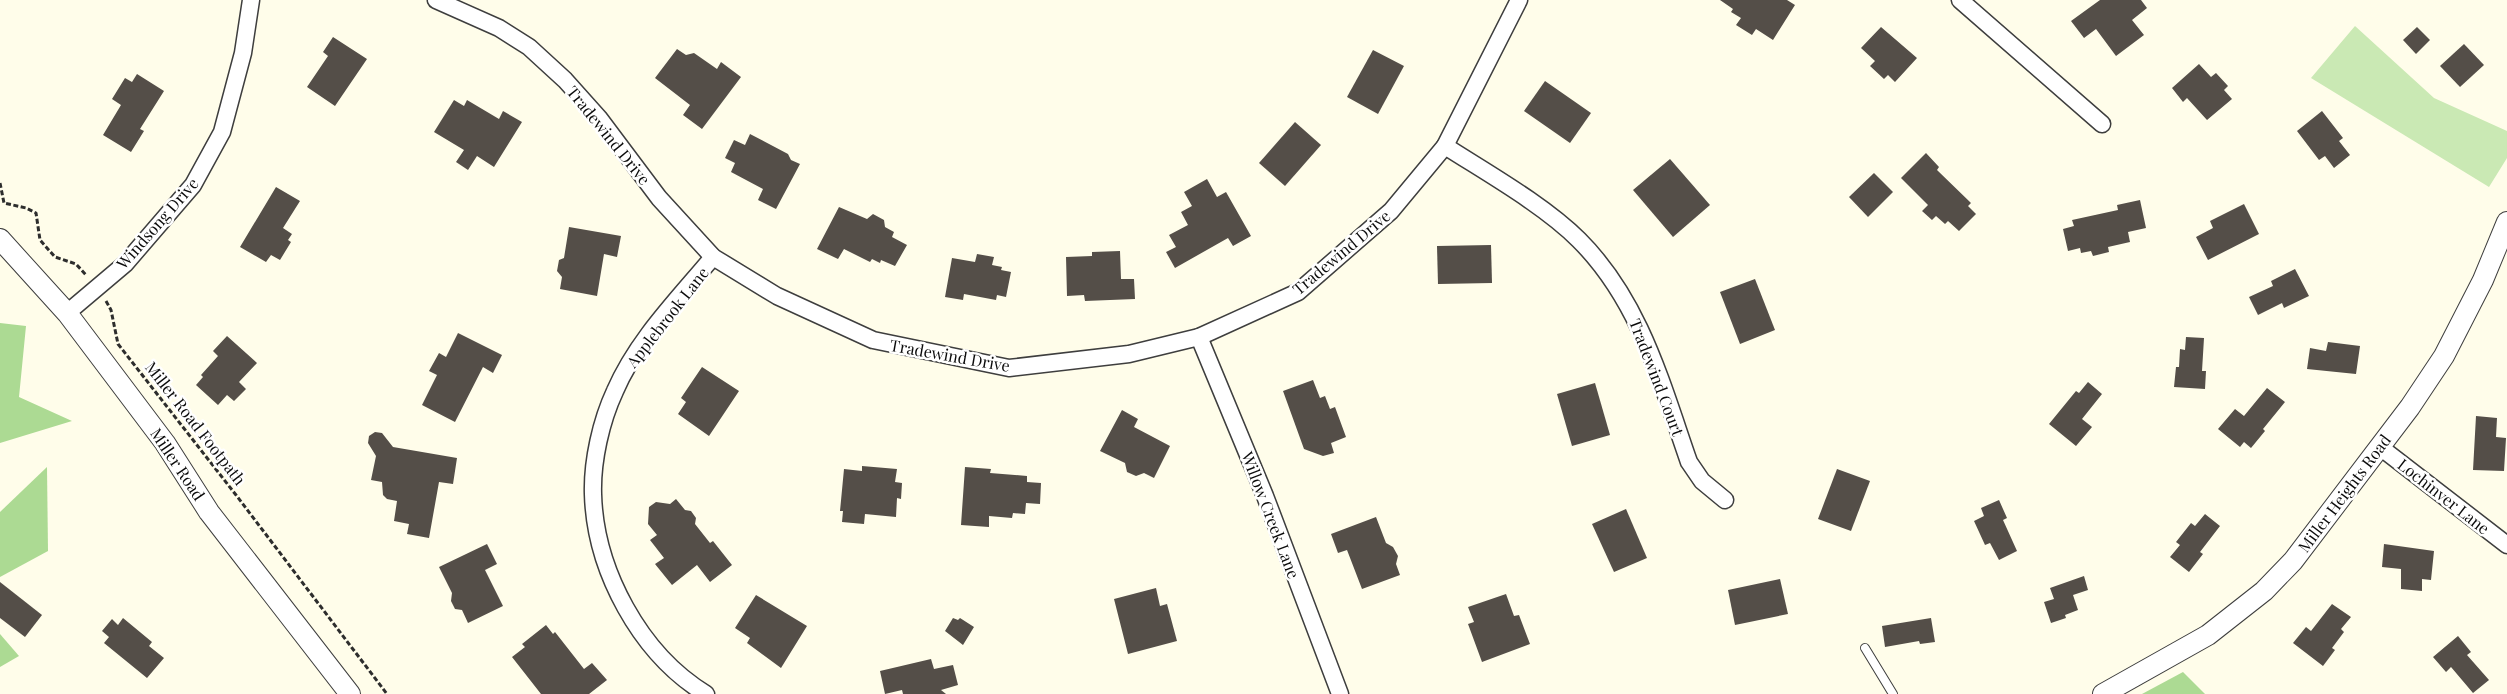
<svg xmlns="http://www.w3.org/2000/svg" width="2507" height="694" font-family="'Playfair Display',serif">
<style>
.green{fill:#cae9b4}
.forest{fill:#acda93}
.building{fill:#544e48}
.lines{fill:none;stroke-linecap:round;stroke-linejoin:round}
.service-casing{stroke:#3e3e3e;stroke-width:10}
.minor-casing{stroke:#3e3e3e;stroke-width:19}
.tertiary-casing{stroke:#3e3e3e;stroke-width:22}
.path{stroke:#2d2d2d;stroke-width:3;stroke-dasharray:5 2.5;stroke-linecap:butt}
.service{stroke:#fff;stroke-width:8}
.minor{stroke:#fff;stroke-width:16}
.tertiary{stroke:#fff;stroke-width:20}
.labels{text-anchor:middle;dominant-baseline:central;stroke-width:5;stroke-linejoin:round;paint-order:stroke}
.street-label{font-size:16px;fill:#0b0b0b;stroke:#fff}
</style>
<rect width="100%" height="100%" fill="#fffdea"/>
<!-- green -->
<polygon class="green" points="2355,26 2434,98 2507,131 2507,158 2489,187 2311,78"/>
<!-- forest -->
<g class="forest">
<polygon points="0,323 26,326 19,397 72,421 0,443"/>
<polygon points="47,467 48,551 0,577 0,512"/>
<polygon points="0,634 19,656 0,667"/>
<polygon points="2183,672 2205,694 2142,694"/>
</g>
<!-- building -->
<g class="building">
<polygon points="1720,0 1787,0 1795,5 1773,40 1756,29 1752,35 1736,25 1741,18 1731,12 1733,9"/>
<polygon points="2100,0 2141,0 2147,8 2132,20 2144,35 2116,56 2096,29 2084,38 2071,21"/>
<polygon points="1881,27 1917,58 1895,82 1888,75 1884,79 1870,66 1875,61 1861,48"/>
<polygon points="2417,27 2430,40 2416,54 2403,40"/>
<polygon points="333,37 367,59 335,106 307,87 328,56 323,52"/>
<polygon points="2464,44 2484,65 2460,87 2440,66"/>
<polygon points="677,49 686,55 694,53 717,69 721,62 741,77 702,129 683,115 690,105 655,78"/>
<polygon points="1373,50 1404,66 1378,114 1347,97"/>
<polygon points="2199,64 2211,77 2216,73 2228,86 2224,90 2232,99 2207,120 2187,98 2183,102 2172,88"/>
<polygon points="137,74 164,91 140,129 144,131 131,152 103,135 121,105 112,99 125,78 132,82"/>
<polygon points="1545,81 1591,113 1570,143 1524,111"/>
<polygon points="454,100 464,106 467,100 499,119 503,111 522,122 494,167 477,156 468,170 456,162 464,150 434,132"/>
<polygon points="2322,111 2343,138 2339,141 2350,155 2334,168 2325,156 2319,160 2297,131"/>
<polygon points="1295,122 1321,145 1285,186 1259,163"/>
<polygon points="750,134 788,154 791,160 800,164 776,209 758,200 763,189 731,172 735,163 725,158 734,140 745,145"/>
<polygon points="1926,153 1939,167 1937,170 1971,203 1968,206 1976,214 1959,231 1948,221 1945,224 1936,216 1932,220 1922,211 1928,205 1901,178"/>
<polygon points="1670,159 1710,205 1673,237 1633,190"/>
<polygon points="1874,173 1893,192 1868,217 1849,197"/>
<polygon points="1207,179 1217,197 1226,192 1251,236 1233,246 1228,238 1175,268 1166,252 1176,247 1169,235 1188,225 1181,212 1192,206 1184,192"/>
<polygon points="276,187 300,201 283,228 292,234 288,240 291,242 280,260 271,255 266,262 240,247"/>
<polygon points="2140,200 2146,228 2128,232 2130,242 2108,247 2109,252 2093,256 2091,251 2081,253 2080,248 2068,251 2063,229 2074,226 2072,220 2118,210 2117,205"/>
<polygon points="2244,204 2259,234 2208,260 2196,237 2213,228 2210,221"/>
<polygon points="839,207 867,219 873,214 884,220 885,227 894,232 892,237 907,245 895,266 881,260 880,263 872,259 870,262 844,249 838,259 817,249"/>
<polygon points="569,227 621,236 617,257 604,254 597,296 560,289 562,277 557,271 559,260 564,258"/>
<polygon points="1491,245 1492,283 1438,284 1437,246"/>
<polygon points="1120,251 1121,279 1134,279 1135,299 1085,301 1084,295 1067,296 1066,257 1092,256 1092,252"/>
<polygon points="977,254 994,257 992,265 1002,267 1001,270 1011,272 1006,297 997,295 996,300 964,294 963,300 945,297 952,258 975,262"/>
<polygon points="2295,269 2309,296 2284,308 2282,303 2258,315 2249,297 2273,286 2271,281"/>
<polygon points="1755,279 1775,330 1740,344 1720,292"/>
<polygon points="458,333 502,355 493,373 483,367 455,422 422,405 437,375 429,371 439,353 446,357"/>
<polygon points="227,336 257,363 239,382 246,389 234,401 227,395 218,405 196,385 203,377 201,375 218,356 213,351"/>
<polygon points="2186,337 2204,338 2202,371 2206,371 2205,389 2174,387 2176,367 2179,367 2180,349 2185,350"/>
<polygon points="2328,342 2360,346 2356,374 2307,369 2310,348 2326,351"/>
<polygon points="702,367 739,391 709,436 678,414 686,402 681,398"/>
<polygon points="1313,380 1320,398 1325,396 1330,409 1335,407 1346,437 1331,443 1334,453 1323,456 1304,449 1283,391"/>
<polygon points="2088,382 2102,394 2082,419 2092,427 2076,446 2049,424 2076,391 2079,393"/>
<polygon points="1595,383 1610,435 1572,446 1557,394"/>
<polygon points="2267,388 2285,402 2263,429 2265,431 2251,448 2244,442 2240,447 2218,429 2235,409 2244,416"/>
<polygon points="1122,410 1138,419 1134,427 1170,446 1154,478 1144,473 1136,476 1127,472 1125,463 1100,451"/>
<polygon points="2476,416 2497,418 2496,437 2506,438 2504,471 2473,470"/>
<polygon points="375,432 382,433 393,447 457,458 453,484 439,482 429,538 407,534 409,524 394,521 397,501 387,499 383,495 382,482 371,480 376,456 368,443 369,436"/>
<polygon points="862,466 897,469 895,482 902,483 901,499 897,498 896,517 865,514 864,524 842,522 843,511 840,511 844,469 862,471"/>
<polygon points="965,467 991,469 990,473 1027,476 1027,482 1041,483 1040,504 1026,503 1025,514 1013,513 1012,518 989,516 989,527 961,525"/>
<polygon points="1837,469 1870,481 1851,531 1818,519"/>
<polygon points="676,499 685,510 691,511 696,518 695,524 710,543 713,541 732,565 710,582 697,565 672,585 655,564 664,558 650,540 657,535 648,524 649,507 656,502 670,504"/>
<polygon points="1999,500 2007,518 2003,520 2017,551 1999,560 1990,543 1985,545 1974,521 1984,516 1981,508"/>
<polygon points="1626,509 1647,558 1614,572 1592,524"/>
<polygon points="2205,514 2220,526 2200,552 2203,554 2189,572 2170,557 2180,545 2176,542 2191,523 2195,526"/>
<polygon points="1376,517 1386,543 1393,547 1398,556 1396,564 1400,575 1362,589 1347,550 1338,553 1331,534"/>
<polygon points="487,544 497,564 485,570 503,606 468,623 462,610 455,609 451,601 452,593 439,567"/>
<polygon points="2384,544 2434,551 2431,580 2422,579 2422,591 2401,589 2401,569 2382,567"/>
<polygon points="2084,576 2088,590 2073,595 2078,610 2065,615 2066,618 2051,623 2044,602 2054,599 2050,588"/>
<polygon points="1780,579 1788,614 1735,625 1728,590"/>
<polygon points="0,582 42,615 25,637 0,618"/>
<polygon points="1156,588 1160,606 1167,604 1177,641 1128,654 1114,599"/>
<polygon points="1506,594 1514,616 1519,615 1530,644 1482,662 1468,624 1474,622 1468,607"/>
<polygon points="756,595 807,626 781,668 747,643 750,638 735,628"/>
<polygon points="2332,604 2351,617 2341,629 2344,632 2332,648 2335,650 2323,666 2293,643 2306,627 2311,631"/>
<polygon points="123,618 152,642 149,646 164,658 147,678 104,643 109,637 102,631 112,619 118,625"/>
<polygon points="953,618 958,620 960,618 974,627 963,645 945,631"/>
<polygon points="1931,618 1935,642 1920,644 1919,641 1885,647 1882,626"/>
<polygon points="546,625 553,634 555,632 584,669 592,663 607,680 589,694 541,694 512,657 525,647 522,644"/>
<polygon points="2458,636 2471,652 2467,655 2489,680 2473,693 2451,667 2446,672 2433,657"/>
<polygon points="931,659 934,669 953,665 958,685 941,690 946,694 903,694 902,690 885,694 880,671"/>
</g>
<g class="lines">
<!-- service casing -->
<g class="service-casing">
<polyline id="service" points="1865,648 1893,694"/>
</g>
<!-- minor casing -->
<g class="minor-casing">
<g id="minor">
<polyline points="436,0 499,28 529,47 565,80 599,118 659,198 713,257 777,296 873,340 1009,368 1129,354 1199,337 1298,292 1391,211 1445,146 1519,0"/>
<polyline points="1960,0 2102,124"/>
<path d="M1445,146C1487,173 1544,205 1579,240C1640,301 1661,382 1689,462L1702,481L1725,500"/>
<polyline points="67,313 125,264 193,185 222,132 243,53 251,0"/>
<polyline points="1199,337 1265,496 1340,694"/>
<polyline points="2380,447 2507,545"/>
<path d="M706,694C640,654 595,570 593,494C592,461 601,421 615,391C637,340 678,299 713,257"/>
</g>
</g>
<!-- tertiary casing -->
<g class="tertiary-casing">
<g id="tertiary">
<polyline points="0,239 67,313 165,443 209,512 350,694"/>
<polyline points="2103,694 2208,635 2264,591 2293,561 2410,407 2444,356 2483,280 2507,222"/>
</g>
</g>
<!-- path -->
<g class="path">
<polyline points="0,183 4,203 26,208 36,213 40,240 55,257 76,264 87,276"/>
<polyline points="106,301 111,310 118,344 236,495 387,694"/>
</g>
<!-- service -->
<use href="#service" class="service"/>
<!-- minor -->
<use href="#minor" class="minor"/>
<!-- tertiary -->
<use href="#tertiary" class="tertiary"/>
</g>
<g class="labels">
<!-- street labels -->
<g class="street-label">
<text transform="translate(609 135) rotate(51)">Tradewind Drive</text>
<text transform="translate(157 223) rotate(-49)">Windsong Drive</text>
<text transform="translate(1341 252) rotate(-40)">Tradewind Drive</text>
<text transform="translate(667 317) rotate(-52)">Applebrook Lane</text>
<text transform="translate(950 355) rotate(10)">Tradewind Drive</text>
<text transform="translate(1657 377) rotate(69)">Tradewind Court</text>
<text transform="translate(196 423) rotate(52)">Miller Road Footpath</text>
<text transform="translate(178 464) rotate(56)">Miller Road</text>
<text transform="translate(2344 493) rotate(-53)">Miller Heights Road</text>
<text transform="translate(2444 496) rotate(38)">Lochinver Lane</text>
<text transform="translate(1271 515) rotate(69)">Willow Creek Lane</text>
</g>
</g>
</svg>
